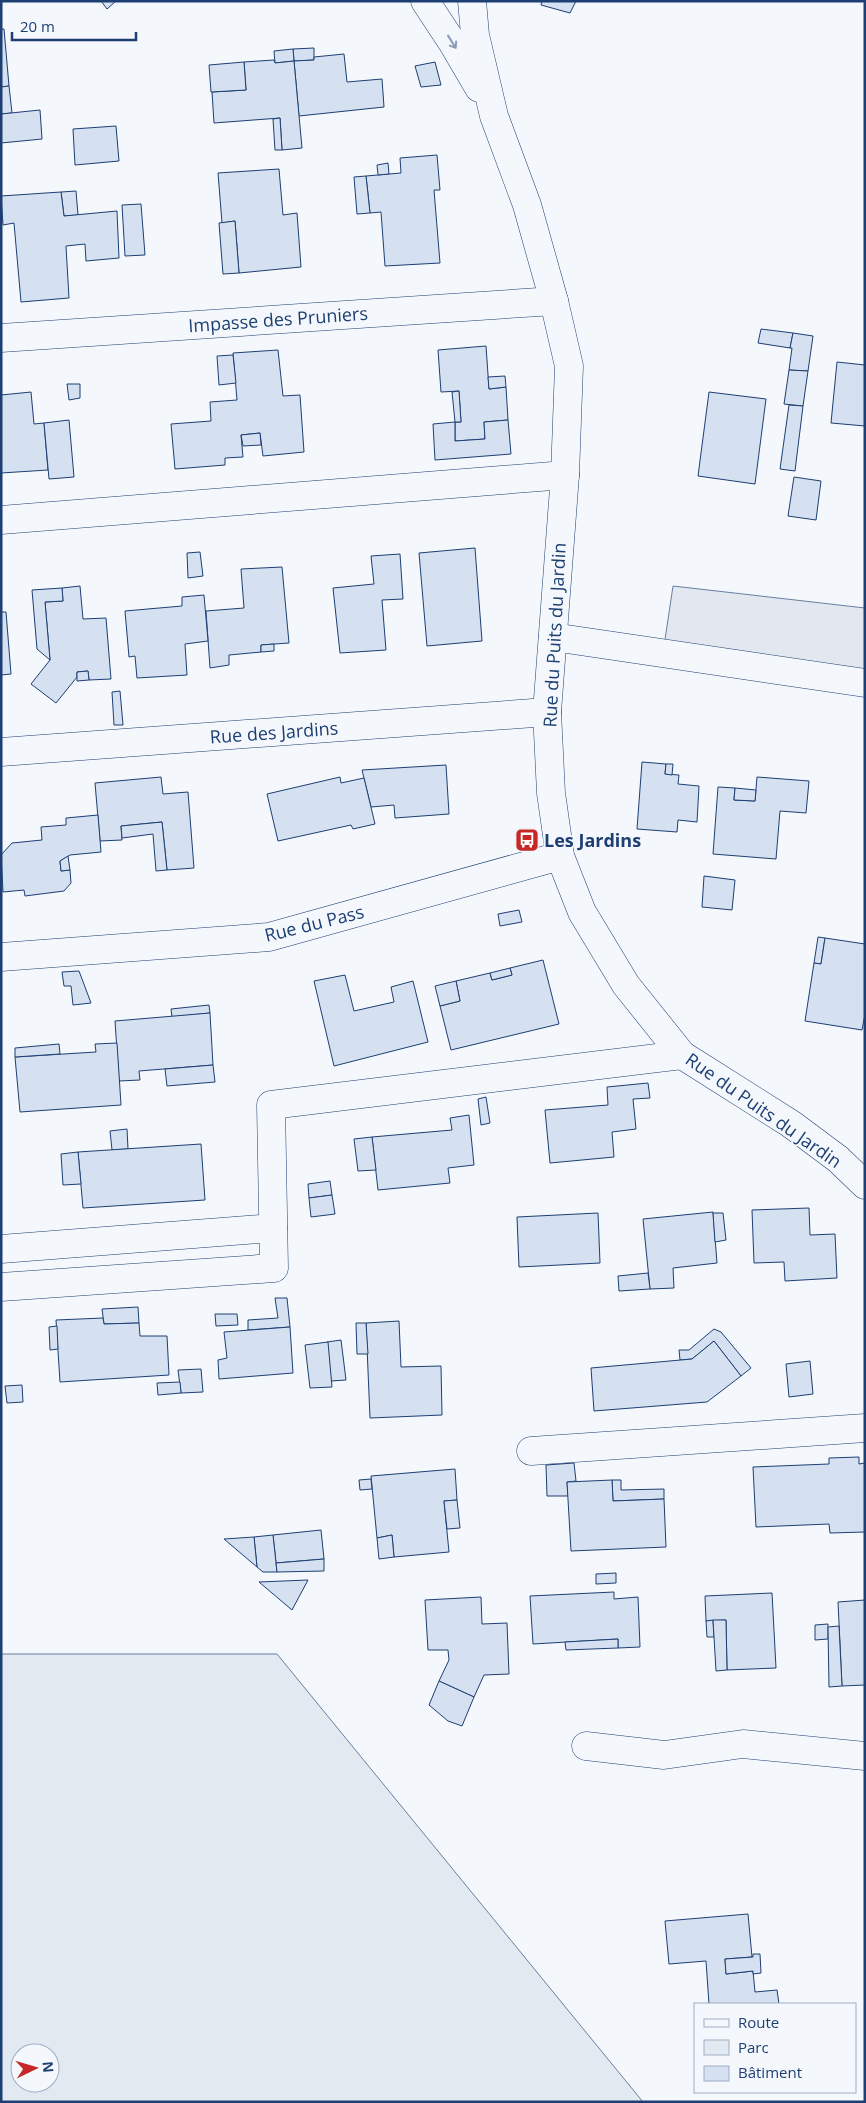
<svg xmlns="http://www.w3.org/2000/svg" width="866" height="2103" font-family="'Open Sans',sans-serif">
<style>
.green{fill:#e3e9f0;stroke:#687fa3;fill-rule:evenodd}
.parking{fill:#e3e8f0;stroke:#687fa3}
.building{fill:#d5e0f0;stroke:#1d3f73}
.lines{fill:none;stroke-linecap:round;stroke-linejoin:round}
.street-casing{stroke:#1d3f73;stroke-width:29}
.street{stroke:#f4f7fb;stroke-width:28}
.oneway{stroke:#889bb7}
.labels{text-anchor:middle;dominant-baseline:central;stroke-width:4;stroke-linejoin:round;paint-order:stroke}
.street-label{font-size:18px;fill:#1d3f73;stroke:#f4f7fb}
.poi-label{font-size:18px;font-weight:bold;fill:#1d3f73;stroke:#f4f7fb;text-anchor:start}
</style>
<rect width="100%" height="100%" fill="#f4f7fb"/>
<!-- green -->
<path class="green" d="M1,1654H277L643,2102H1ZM20,2053H50V2083H20Z"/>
<!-- parking -->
<polygon class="parking" points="673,586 865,608 865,683 663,653"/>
<!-- building -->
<g class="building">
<polygon points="101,1 116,1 107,9"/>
<polygon points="542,1 576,1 570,13 541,5"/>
<polygon points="1,29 4,29 9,86 1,87"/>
<polygon points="314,48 314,60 294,61 293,49"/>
<polygon points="293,49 294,61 275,63 274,51"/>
<polygon points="344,54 347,82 382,79 384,107 299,116 294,61 314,60 314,57"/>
<polygon points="274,60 275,63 294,61 302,148 282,150 280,118 214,123 212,92 246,90 244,62"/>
<polygon points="244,62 246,90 211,92 209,65"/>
<polygon points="435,62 441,85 421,87 415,66"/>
<polygon points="9,86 12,113 1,114 1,87"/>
<polygon points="40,110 42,139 1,143 1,114"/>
<polygon points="280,118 282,150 275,150 273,119"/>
<polygon points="116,126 119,161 75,165 73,129"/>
<polygon points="437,155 440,190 434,190 440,263 385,266 381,212 370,213 366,176 401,173 400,158"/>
<polygon points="388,163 389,174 378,175 377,165"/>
<polygon points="279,169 283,215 297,213 301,267 239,273 235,221 222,223 218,173"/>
<polygon points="366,176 370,213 357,214 354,177"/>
<polygon points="76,191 78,215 64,216 61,192"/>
<polygon points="61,192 64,216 117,211 119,258 86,261 85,244 66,246 69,298 21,302 14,223 3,225 1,196"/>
<polygon points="141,204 145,255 125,256 122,205"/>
<polygon points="235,221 239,273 223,274 219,223"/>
<polygon points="761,329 793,333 790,348 758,343"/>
<polygon points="793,333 813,336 808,371 789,370 792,348 790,348"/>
<polygon points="486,346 489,389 506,387 508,420 484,422 485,439 455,441 455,422 461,422 459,391 441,392 438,350"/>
<polygon points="278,350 283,396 300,395 304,452 263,456 260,433 241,435 243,457 225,458 225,465 175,469 171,424 211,421 210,402 237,400 233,353"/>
<polygon points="233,355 236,383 219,385 217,356"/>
<polygon points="837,362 865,365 865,426 831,423"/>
<polygon points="789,370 808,371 803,406 784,404"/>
<polygon points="505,376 506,387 489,389 488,377"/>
<polygon points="67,384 80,384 80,398 69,400"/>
<polygon points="459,391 461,422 455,422 452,392"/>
<polygon points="31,392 34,424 44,423 48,470 1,473 1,395"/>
<polygon points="709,392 766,399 755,484 698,476"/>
<polygon points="789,405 803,406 795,471 780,469"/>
<polygon points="69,420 74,477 49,479 44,423"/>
<polygon points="508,420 511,454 435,460 433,424 455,422 455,441 485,439 484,422"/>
<polygon points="260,433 261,445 243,446 241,435"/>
<polygon points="794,477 821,481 816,520 788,516"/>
<polygon points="475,548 482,641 427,646 419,553"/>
<polygon points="200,552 203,576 188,578 187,553"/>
<polygon points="400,554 403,599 382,600 386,650 340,653 333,588 374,584 371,556"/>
<polygon points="282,567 289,643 261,645 261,652 229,655 229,665 210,668 206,611 244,608 241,569"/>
<polygon points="80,586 83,619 106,618 111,679 89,680 88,671 77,672 77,677 56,703 31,684 50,660 45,602 63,601 62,588"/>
<polygon points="62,588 63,601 45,602 50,660 37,649 32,590"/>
<polygon points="204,595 208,641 185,644 187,675 137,678 135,656 129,657 125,611 182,606 182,597"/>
<polygon points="1,612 6,612 11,674 1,675"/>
<polygon points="274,644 274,651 261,652 261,645"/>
<polygon points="88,671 89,680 77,681 77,672"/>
<polygon points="120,691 123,725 114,725 112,692"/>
<polygon points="642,762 666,764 665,774 679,775 678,784 699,786 697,822 678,820 677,832 637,829"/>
<polygon points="666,764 673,764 672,775 665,774"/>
<polygon points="446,765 449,814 395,818 394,805 371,807 362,770"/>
<polygon points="161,777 163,794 188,792 194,868 167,870 162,822 121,826 122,840 100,841 95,783"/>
<polygon points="340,777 341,783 364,778 375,824 353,829 351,825 278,841 267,794"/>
<polygon points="757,777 809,781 806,813 780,811 776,859 713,854 718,787 735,788 734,800 755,801"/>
<polygon points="735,788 756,790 755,801 734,800"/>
<polygon points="98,815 101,852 70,855 60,861 61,871 70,870 71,883 64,891 25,896 24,890 3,892 1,855 12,843 42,840 41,827 66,825 66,818"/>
<polygon points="162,822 167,870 156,871 153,834 122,838 121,826"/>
<polygon points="68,856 70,870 61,871 60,861"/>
<polygon points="704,876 735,880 732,910 702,907"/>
<polygon points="519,910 522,922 500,926 498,914"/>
<polygon points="818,937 825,938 821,964 814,963"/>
<polygon points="825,938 865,944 865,1014 862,1030 805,1021 814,963 821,964"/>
<polygon points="543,960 559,1024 451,1050 440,1006 460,1001 456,981 490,973 492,980 512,975 510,968"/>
<polygon points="510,968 512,975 492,980 490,973"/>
<polygon points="79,971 91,1003 73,1005 71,986 64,986 62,972"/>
<polygon points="345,975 354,1011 394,1002 391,987 413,981 428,1042 334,1066 314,981"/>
<polygon points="456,981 460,1001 440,1006 435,986"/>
<polygon points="209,1005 210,1013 172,1017 171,1009"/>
<polygon points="210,1013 213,1065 139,1071 140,1080 119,1081 115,1021"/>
<polygon points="117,1043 121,1105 20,1112 15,1057 96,1052 95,1044"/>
<polygon points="59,1044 60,1054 15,1057 15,1048"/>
<polygon points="213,1065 215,1082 167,1086 165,1069"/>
<polygon points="648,1083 650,1098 633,1099 636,1129 612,1132 614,1157 550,1163 545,1110 608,1105 607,1087"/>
<polygon points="486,1097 490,1123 481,1125 478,1099"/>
<polygon points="469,1115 474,1165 448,1168 450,1183 378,1190 372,1137 452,1130 450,1118"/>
<polygon points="127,1129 128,1149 112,1150 110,1131"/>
<polygon points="372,1137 376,1170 358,1171 354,1139"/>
<polygon points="201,1144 205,1200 83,1208 78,1152"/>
<polygon points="78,1152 81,1184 63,1185 61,1154"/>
<polygon points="330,1181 332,1195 309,1198 308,1184"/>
<polygon points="332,1195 335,1214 311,1217 309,1198"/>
<polygon points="809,1208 810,1235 835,1234 837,1278 785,1281 784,1262 754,1263 752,1210"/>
<polygon points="713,1212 717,1263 673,1268 674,1288 650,1289 643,1219"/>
<polygon points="598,1213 600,1263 519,1267 517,1217"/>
<polygon points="713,1213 723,1213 726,1240 715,1242"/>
<polygon points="648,1273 650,1289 619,1291 618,1276"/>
<polygon points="275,1298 287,1298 290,1327 248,1330 248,1320 278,1318"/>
<polygon points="138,1307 139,1323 104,1324 102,1309"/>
<polygon points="215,1314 237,1314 238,1325 216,1326"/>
<polygon points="103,1318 104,1324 139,1323 140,1336 167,1336 169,1375 60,1382 56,1320"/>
<polygon points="399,1321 401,1367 441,1366 442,1415 370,1418 366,1323"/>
<polygon points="356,1323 366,1323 368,1354 357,1354"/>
<polygon points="57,1326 58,1349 50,1350 49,1327"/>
<polygon points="290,1327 293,1373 219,1379 218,1360 227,1358 224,1332"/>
<polygon points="714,1329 721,1332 751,1368 741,1376 714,1341 692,1359 680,1360 679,1350 689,1350"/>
<polygon points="341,1340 346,1380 331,1381 327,1342"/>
<polygon points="714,1341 741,1376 707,1402 594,1411 591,1368 692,1359"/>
<polygon points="328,1342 332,1387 310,1388 305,1345"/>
<polygon points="810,1361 813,1394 789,1397 786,1364"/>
<polygon points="201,1369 203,1392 181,1393 178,1370"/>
<polygon points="180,1382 181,1393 158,1395 157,1383"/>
<polygon points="22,1385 23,1402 7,1403 5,1386"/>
<polygon points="859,1457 859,1464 865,1463 865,1532 830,1533 829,1524 756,1527 753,1467 829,1464 829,1458"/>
<polygon points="574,1463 576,1481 567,1482 568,1496 547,1496 546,1465"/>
<polygon points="455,1469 457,1500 444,1501 449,1552 394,1557 392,1535 377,1538 371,1476"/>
<polygon points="371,1479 372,1489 360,1490 359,1480"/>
<polygon points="612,1480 621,1480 621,1490 664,1489 664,1499 613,1501"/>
<polygon points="612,1480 613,1501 664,1499 666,1547 571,1551 567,1482"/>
<polygon points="457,1500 460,1528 447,1529 444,1501"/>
<polygon points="321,1530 324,1559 276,1563 273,1535"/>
<polygon points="273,1535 277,1572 263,1572 257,1567 254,1537"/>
<polygon points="392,1535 394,1557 379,1559 377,1538"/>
<polygon points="254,1537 257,1567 224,1539"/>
<polygon points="324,1559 324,1571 277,1572 276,1563"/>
<polygon points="616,1573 616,1583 596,1584 596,1574"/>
<polygon points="308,1580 292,1610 259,1582"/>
<polygon points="614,1592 614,1599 638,1597 640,1647 618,1648 618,1639 533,1644 530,1596"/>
<polygon points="772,1593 776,1668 727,1670 726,1620 706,1621 705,1596"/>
<polygon points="481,1597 482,1624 507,1623 509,1674 484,1675 474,1697 439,1681 449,1660 448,1650 428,1650 425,1600"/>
<polygon points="865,1600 865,1685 842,1686 838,1602"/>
<polygon points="713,1620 714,1637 707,1637 706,1621"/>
<polygon points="713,1620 726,1620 727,1670 716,1671"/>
<polygon points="828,1624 828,1639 815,1640 815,1625"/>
<polygon points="839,1626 842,1686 829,1687 828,1627"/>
<polygon points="618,1639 618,1648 566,1650 565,1642"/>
<polygon points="439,1681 474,1697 462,1726 448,1721 429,1705"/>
<polygon points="748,1914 752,1957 725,1959 726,1974 753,1971 755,1992 777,1990 779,2004 709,2004 706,1961 669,1964 665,1921"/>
<polygon points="753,1954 760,1954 761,1973 753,1974 753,1971 726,1974 725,1959 753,1957"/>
</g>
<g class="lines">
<!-- street casing -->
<g class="street-casing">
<g id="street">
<polyline points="425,1 452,42 479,88"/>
<polyline points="472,1 475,35 494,116 527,205 554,301 569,366 565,475 547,712 551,793 560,856 582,912 626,985 682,1055 791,1124 838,1159 865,1185"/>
<polyline points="1,338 554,301"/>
<polyline points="1,520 565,475"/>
<polyline points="553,637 865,683"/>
<polyline points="1,752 547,712"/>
<polyline points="1,957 269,937 560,856"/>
<polyline points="1,1249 273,1228"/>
<polyline points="1,1287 274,1268 271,1105 682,1055"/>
<polyline points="531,1451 865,1428"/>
<polyline points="586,1746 664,1755 743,1744 865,1756"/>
</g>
</g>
<!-- street -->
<use href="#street" class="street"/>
</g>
<!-- one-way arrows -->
<defs><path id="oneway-shaft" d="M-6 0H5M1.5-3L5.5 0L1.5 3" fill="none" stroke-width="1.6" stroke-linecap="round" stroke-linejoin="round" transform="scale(1.25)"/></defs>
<use class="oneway" href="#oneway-shaft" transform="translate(452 42) rotate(58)"/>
<!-- icons -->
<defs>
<g id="bus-square" transform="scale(1.25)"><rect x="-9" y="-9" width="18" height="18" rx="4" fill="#c62828" stroke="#f4f7fb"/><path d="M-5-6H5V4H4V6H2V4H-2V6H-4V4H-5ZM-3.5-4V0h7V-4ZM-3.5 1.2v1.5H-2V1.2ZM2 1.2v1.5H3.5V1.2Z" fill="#fff"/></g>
</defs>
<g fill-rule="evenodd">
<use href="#bus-square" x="527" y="840"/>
</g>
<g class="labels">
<!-- street labels -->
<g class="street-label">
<text transform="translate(278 319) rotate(-4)">Impasse des Pruniers</text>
<text transform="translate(554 635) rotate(-87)">Rue du Puits du Jardin</text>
<text transform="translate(274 732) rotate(-4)">Rue des Jardins</text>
<text transform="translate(314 923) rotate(-14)">Rue du Pass</text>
<text transform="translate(764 1110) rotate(35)">Rue du Puits du Jardin</text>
</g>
<!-- poi labels -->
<g class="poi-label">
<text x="544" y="840">Les Jardins</text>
</g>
</g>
<!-- border -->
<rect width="866" height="2103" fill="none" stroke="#1d3f73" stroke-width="5"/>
<!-- legend -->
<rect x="694" y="2003" width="162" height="90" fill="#f4f7fb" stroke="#9eadc5"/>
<rect x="704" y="2019" width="25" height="8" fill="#f4f7fb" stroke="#9eadc5"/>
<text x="738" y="2028" font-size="15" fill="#1d3f73">Route</text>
<rect x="704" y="2040" width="25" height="15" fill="#e3e9f0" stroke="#9eadc5"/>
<text x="738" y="2053" font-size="15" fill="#1d3f73">Parc</text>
<rect x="704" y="2066" width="25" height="15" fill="#d5e0f0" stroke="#9eadc5"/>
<text x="738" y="2078" font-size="15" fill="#1d3f73">Bâtiment</text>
<!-- north arrow -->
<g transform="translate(35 2068) rotate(85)"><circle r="24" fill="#f4f7fb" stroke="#9eadc5"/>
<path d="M0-4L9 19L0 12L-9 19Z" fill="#c62828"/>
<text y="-8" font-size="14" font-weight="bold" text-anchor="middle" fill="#1d3f73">N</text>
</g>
<!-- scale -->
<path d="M12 32v8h124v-8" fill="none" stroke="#1d3f73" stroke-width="2.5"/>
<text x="20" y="32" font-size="15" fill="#1d3f73" stroke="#f4f7fb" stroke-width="4" paint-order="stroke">20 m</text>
</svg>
